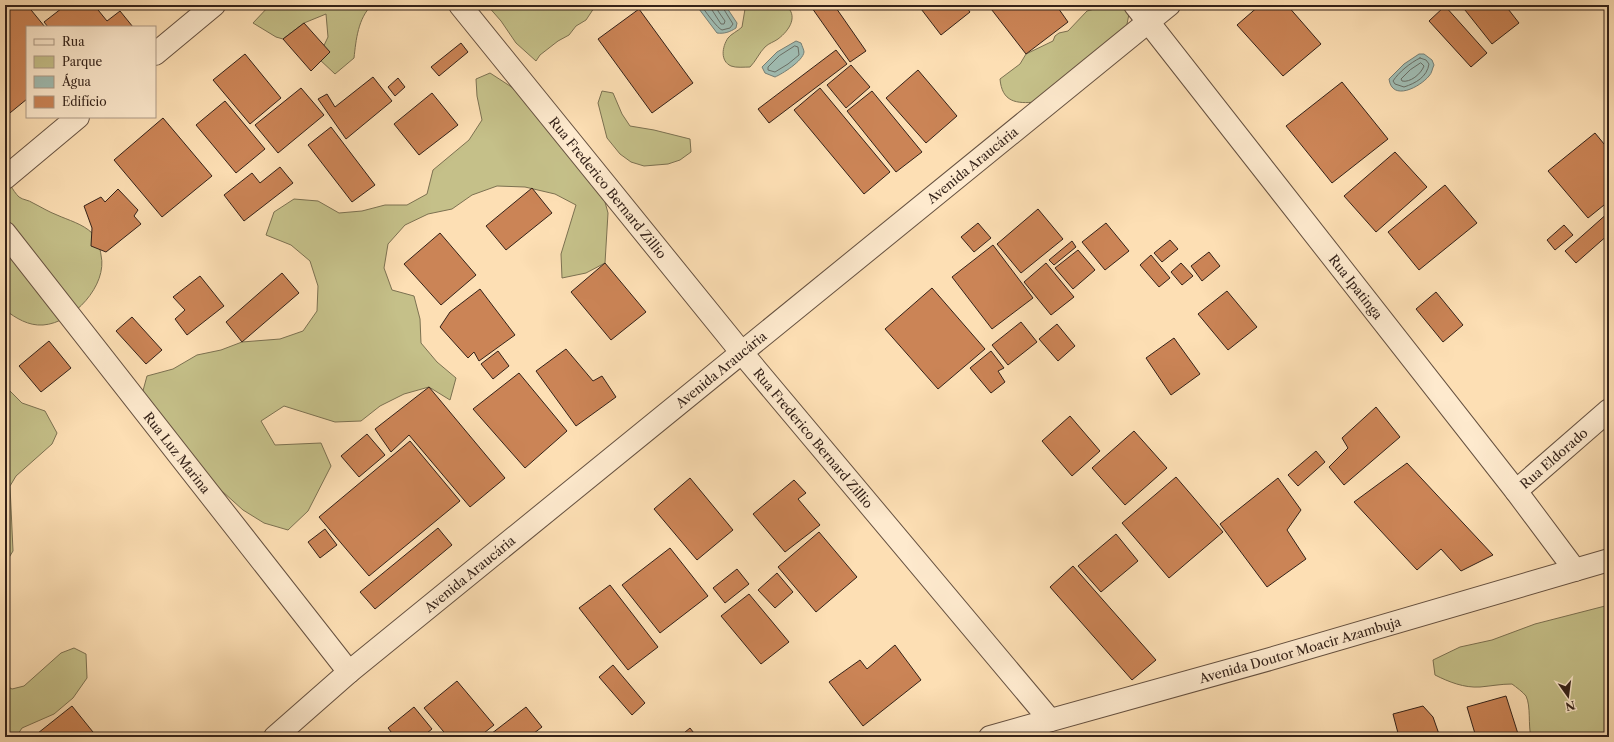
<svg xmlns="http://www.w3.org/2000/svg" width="1614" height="742" font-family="'Libre Caslon Text',serif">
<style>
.green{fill:#c5c089;stroke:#7c7151}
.water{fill:#a0bcb2;stroke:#757e75}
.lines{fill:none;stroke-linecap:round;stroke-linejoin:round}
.shore{stroke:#6a6f66;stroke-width:1}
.building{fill:#cb8456;stroke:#342219}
.street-casing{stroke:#665140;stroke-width:24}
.street{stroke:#feeace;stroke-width:22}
.labels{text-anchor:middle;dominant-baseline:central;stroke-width:3.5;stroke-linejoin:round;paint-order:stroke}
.street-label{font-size:13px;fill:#342219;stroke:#feeace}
</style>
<rect width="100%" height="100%" fill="#fddfb4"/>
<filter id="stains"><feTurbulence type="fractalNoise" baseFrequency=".005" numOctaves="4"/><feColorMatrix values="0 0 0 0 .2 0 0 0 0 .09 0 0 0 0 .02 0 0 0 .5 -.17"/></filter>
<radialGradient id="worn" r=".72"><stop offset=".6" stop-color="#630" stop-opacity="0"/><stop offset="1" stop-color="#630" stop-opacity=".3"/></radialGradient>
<!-- green -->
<g class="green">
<path d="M270,5H372C358,18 356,40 354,58L335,74L318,58L328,37L326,14L304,23L283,39L276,37L253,23Z"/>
<polygon points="487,5 596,5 586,20 576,26 569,35 558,41 540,55 536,61 516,43 501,21"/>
<path d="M754,5H785C799,15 790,30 778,39C774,42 769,43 765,47C759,53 756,61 750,67C744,67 736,68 731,66C720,61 722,47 728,38C731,34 738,31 742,27L745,9L750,6Z"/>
<path d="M1100,5H1133L1130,9L1125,34L1036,102C1016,104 1002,102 1000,79L1020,64L1026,54L1053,41L1055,36L1059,33L1068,31L1087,11L1098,8Z"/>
<polygon points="490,73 510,86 529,101 602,191 608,213 605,263 586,273 562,278 561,254 576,205 555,194 525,187 497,186 472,195 452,209 428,214 405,225 388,244 384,268 392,290 414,296 420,319 421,343 437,362 456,378 450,400 429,387 404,394 380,406 361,421 335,422 284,406 261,421 275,445 321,443 331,466 308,511 288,530 264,523 243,510 223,492 206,474 141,398 147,376 173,369 197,355 221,350 242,342 280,339 303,331 317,311 318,286 310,261 291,245 266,235 274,212 294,199 318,201 339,213 362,211 385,205 407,205 427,194 433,170 469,140 482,120 477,96 476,79"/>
<polygon points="602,91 613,93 622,114 630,126 654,130 690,139 691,152 680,160 668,164 644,166 631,162 620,154 607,138 598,103"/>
<path d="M5,174C9,182 12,190 19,197C23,200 29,200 33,203C41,207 49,212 57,215C68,220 83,224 92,233C98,239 100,248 101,255C108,285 73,323 43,325C28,326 16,318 5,310Z"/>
<polygon points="5,386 22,403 45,411 57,433 52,444 16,476 10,486 13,551 5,564"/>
<path d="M1609,605V737H1531C1528,725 1531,706 1526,696C1523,692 1516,687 1512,684C1501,684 1491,686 1480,687C1464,688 1449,682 1435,675L1433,660L1460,647L1492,640L1535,624Z"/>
<polygon points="74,648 86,654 87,678 73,698 54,714 22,728 16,737 5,737 5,685 12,689 24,686 61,653"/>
</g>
<!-- water -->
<g class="water">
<path d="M696,5H725L737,23L736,28C730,32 724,34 717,33Z"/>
<path d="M796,41L801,43C802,46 804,50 804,52C803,61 782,74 775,77L765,73L762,67L777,52Z"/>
<path d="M1419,54H1424L1432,60L1434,65C1432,69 1432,73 1429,76C1420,87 1392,102 1389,79L1404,64Z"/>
</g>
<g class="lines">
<!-- shore -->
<g class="shore">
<path d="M701,5C704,10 718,29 722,30L730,28L733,24L723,8L722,5"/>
<polyline points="707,5 712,10 721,24 724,24 725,21 718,11 717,5"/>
<polygon points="795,46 798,47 799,55 788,64 775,72 768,70 768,67 779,56"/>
<path d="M1420,58L1426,60L1429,64C1427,77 1416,83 1404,87L1395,84L1393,81C1399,72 1410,63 1420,58Z"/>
<path d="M1421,63L1424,66C1421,74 1410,83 1402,81L1401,79L1410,70Z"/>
</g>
</g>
<!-- building -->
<g class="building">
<polygon points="5,5 27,5 45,27 27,27 27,99 5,117"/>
<polygon points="66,5 94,5 107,21 120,11 133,27 48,27 44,22"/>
<polygon points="815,5 834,5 866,51 850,62 812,8"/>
<polygon points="918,5 965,5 970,12 941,35"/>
<polygon points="988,5 1056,5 1068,22 1026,54"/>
<polygon points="1260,5 1287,5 1321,44 1283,76 1237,25"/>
<polygon points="1461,5 1505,5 1519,23 1492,44"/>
<polygon points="1445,6 1487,53 1471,67 1429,21"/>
<polygon points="639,9 693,83 652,113 598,39"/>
<polygon points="304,23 330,52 311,71 283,39"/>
<polygon points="461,43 468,52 439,76 431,67"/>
<polygon points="836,50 847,64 769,123 758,109"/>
<polygon points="245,54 281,98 250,124 213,80"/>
<polygon points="851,65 870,87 846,108 827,85"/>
<polygon points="918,70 957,116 926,143 886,98"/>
<polygon points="373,77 392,101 346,139 318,99 327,94 335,107"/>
<polygon points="398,78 405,87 395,96 388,87"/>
<polygon points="1342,82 1388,139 1332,183 1286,126"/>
<polygon points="301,88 324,115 278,153 255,125"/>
<polygon points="820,88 890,172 864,194 794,110"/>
<polygon points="872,91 922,152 896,172 847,111"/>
<polygon points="432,93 458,125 419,155 394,124"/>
<polygon points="225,101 265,149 236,173 196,125"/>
<polygon points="163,118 212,176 162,217 114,160"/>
<polygon points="331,127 375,185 352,202 308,145"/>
<polygon points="1595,133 1609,150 1609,201 1588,218 1548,171"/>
<polygon points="1395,152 1427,187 1376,232 1344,196"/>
<polygon points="280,167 293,183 244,221 224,195 252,173 260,183"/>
<polygon points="1445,185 1477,223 1419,270 1388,232"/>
<polygon points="532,188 552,213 506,250 486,226"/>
<polygon points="118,189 138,210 134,216 141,224 106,252 91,246 92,228 84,206 101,197 105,202"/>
<polygon points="1038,209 1063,239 1021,273 997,244"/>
<polygon points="1609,212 1609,234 1576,263 1565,251"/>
<polygon points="978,223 991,238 974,252 961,237"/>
<polygon points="1106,223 1129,251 1105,270 1082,242"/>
<polygon points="1564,225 1573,235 1555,250 1547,240"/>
<polygon points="440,233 476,275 441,305 404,264"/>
<polygon points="1170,240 1178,249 1162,262 1154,253"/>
<polygon points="1072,241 1076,247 1054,265 1049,260"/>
<polygon points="993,245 1033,298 992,329 952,277"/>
<polygon points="1078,250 1095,270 1073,289 1055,268"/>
<polygon points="1209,252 1220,266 1202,281 1191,266"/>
<polygon points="1151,255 1170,278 1159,287 1140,265"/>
<polygon points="605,263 646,312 611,340 571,292"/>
<polygon points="1046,263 1074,297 1051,315 1024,282"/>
<polygon points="1181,263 1193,276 1182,285 1171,272"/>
<polygon points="282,273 299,293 242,342 226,322"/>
<polygon points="200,276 224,306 187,335 175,319 185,310 173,297"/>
<polygon points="932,288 985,349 938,389 885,329"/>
<polygon points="480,289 515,335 479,361 474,352 468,358 440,327 450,312"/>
<polygon points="1227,291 1257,327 1228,350 1198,314"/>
<polygon points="1436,292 1463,325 1443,342 1416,309"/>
<polygon points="132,317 162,350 146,364 116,331"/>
<polygon points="1021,322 1037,342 1008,365 992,345"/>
<polygon points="1057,324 1075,346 1058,361 1039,339"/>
<polygon points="1174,338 1200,374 1171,395 1146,358"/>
<polygon points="49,341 71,368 41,392 19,366"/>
<polygon points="566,349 593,381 602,376 616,397 576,426 536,371"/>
<polygon points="498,351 509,366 493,379 481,364"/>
<polygon points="991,351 1004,368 998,371 1005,382 991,393 970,368"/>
<polygon points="519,373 567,431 525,468 473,409"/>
<polygon points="429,387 505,478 470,507 409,435 391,452 375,429"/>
<polygon points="1376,407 1400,437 1344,485 1329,467 1348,448 1342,438"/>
<polygon points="1070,416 1100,451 1072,476 1042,441"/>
<polygon points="1134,431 1167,468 1125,505 1092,468"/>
<polygon points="367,434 385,455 359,477 341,456"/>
<polygon points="410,441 460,501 369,576 319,517"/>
<polygon points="1316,451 1325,462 1298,486 1288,475"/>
<polygon points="1407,463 1493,555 1461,571 1441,549 1417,570 1354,502"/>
<polygon points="1176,477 1223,532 1169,578 1122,523"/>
<polygon points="690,478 733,530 697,560 654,509"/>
<polygon points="1278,478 1301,510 1287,530 1306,559 1267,587 1220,524"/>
<polygon points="794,480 806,493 798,499 820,525 785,552 753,514"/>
<polygon points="438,528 452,545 375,609 360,592"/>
<polygon points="325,529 337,545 320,558 308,542"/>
<polygon points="819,532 857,577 816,612 778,567"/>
<polygon points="1116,534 1138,561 1101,592 1078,566"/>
<polygon points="670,548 708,596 660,633 622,585"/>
<polygon points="1073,566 1156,660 1132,680 1050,587"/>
<polygon points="737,569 749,584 725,603 713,588"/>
<polygon points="777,573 793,592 775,608 758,590"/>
<polygon points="610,585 658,647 628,670 579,608"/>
<polygon points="749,594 789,642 761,664 721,616"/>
<polygon points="895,645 921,680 863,726 829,682 860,660 867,669"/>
<polygon points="613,665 645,703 632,715 599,677"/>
<polygon points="457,681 494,725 479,737 448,737 424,708"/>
<polygon points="1506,696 1519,737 1476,737 1467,707"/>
<polygon points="72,706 97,737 33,737"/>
<polygon points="1423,706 1433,717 1440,737 1399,737 1393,714"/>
<polygon points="414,707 432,729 422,737 395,737 388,728"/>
<polygon points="526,707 542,727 529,737 487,737"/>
<polygon points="690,728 697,737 679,737"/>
</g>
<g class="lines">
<!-- street casing -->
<g class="street-casing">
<g id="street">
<path id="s1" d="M460,5L742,353L1050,720"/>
<path id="s2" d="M1135,5L1516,491L1575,570"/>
<polyline points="155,54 214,5"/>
<polyline points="5,178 78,117"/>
<path id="s3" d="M5,233L349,672"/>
<path id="s4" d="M1516,491L1609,410"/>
<path id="s5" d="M275,737L349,672L1169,5"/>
<path id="s6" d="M990,737L1270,659L1609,560"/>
</g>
</g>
<!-- street -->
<use href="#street" class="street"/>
</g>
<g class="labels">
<!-- street labels -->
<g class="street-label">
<text stroke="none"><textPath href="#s5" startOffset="902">Avenida Araucária</textPath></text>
<text stroke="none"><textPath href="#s1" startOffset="235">Rua Frederico Bernard Zillio</textPath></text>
<text stroke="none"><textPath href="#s2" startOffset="358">Rua Ipatinga</textPath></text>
<text stroke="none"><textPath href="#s5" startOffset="578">Avenida Araucária</textPath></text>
<text stroke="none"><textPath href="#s1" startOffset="559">Rua Frederico Bernard Zillio</textPath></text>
<text stroke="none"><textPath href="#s3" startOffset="279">Rua Luz Marina</textPath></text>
<text stroke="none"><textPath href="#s4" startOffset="50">Rua Eldorado</textPath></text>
<text stroke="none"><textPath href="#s5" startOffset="254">Avenida Araucária</textPath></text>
<text stroke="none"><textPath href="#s6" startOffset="322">Avenida Doutor Moacir Azambuja</textPath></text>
</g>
</g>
<!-- margin -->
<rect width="1614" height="742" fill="none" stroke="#fddfb4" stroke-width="20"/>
<rect x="6" y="6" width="1602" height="730" fill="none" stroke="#342219" stroke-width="2"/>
<rect x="10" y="10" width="1594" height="722" fill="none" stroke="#342219"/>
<!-- legend -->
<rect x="26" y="26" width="130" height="92" fill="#feeace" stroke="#ad9a86"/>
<rect x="34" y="39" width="20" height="6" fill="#feeace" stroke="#ad9a86"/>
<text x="62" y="46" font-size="12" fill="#342219">Rua</text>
<rect x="34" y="56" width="20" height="12" fill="#c5c089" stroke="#ad9a86"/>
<text x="62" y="66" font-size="12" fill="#342219">Parque</text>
<rect x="34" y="76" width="20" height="12" fill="#a0bcb2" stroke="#ad9a86"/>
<text x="62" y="86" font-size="12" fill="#342219">Água</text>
<rect x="34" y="96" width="20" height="12" fill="#cb8456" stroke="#ad9a86"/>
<text x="62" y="106" font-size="12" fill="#342219">Edifício</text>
<!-- north arrow -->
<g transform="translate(1568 696) rotate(166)" stroke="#feeace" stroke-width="3" paint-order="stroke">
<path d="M0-3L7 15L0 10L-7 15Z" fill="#342219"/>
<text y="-6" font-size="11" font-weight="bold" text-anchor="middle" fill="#342219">N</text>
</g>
<rect width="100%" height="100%" filter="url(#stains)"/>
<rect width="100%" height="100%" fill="url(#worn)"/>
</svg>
